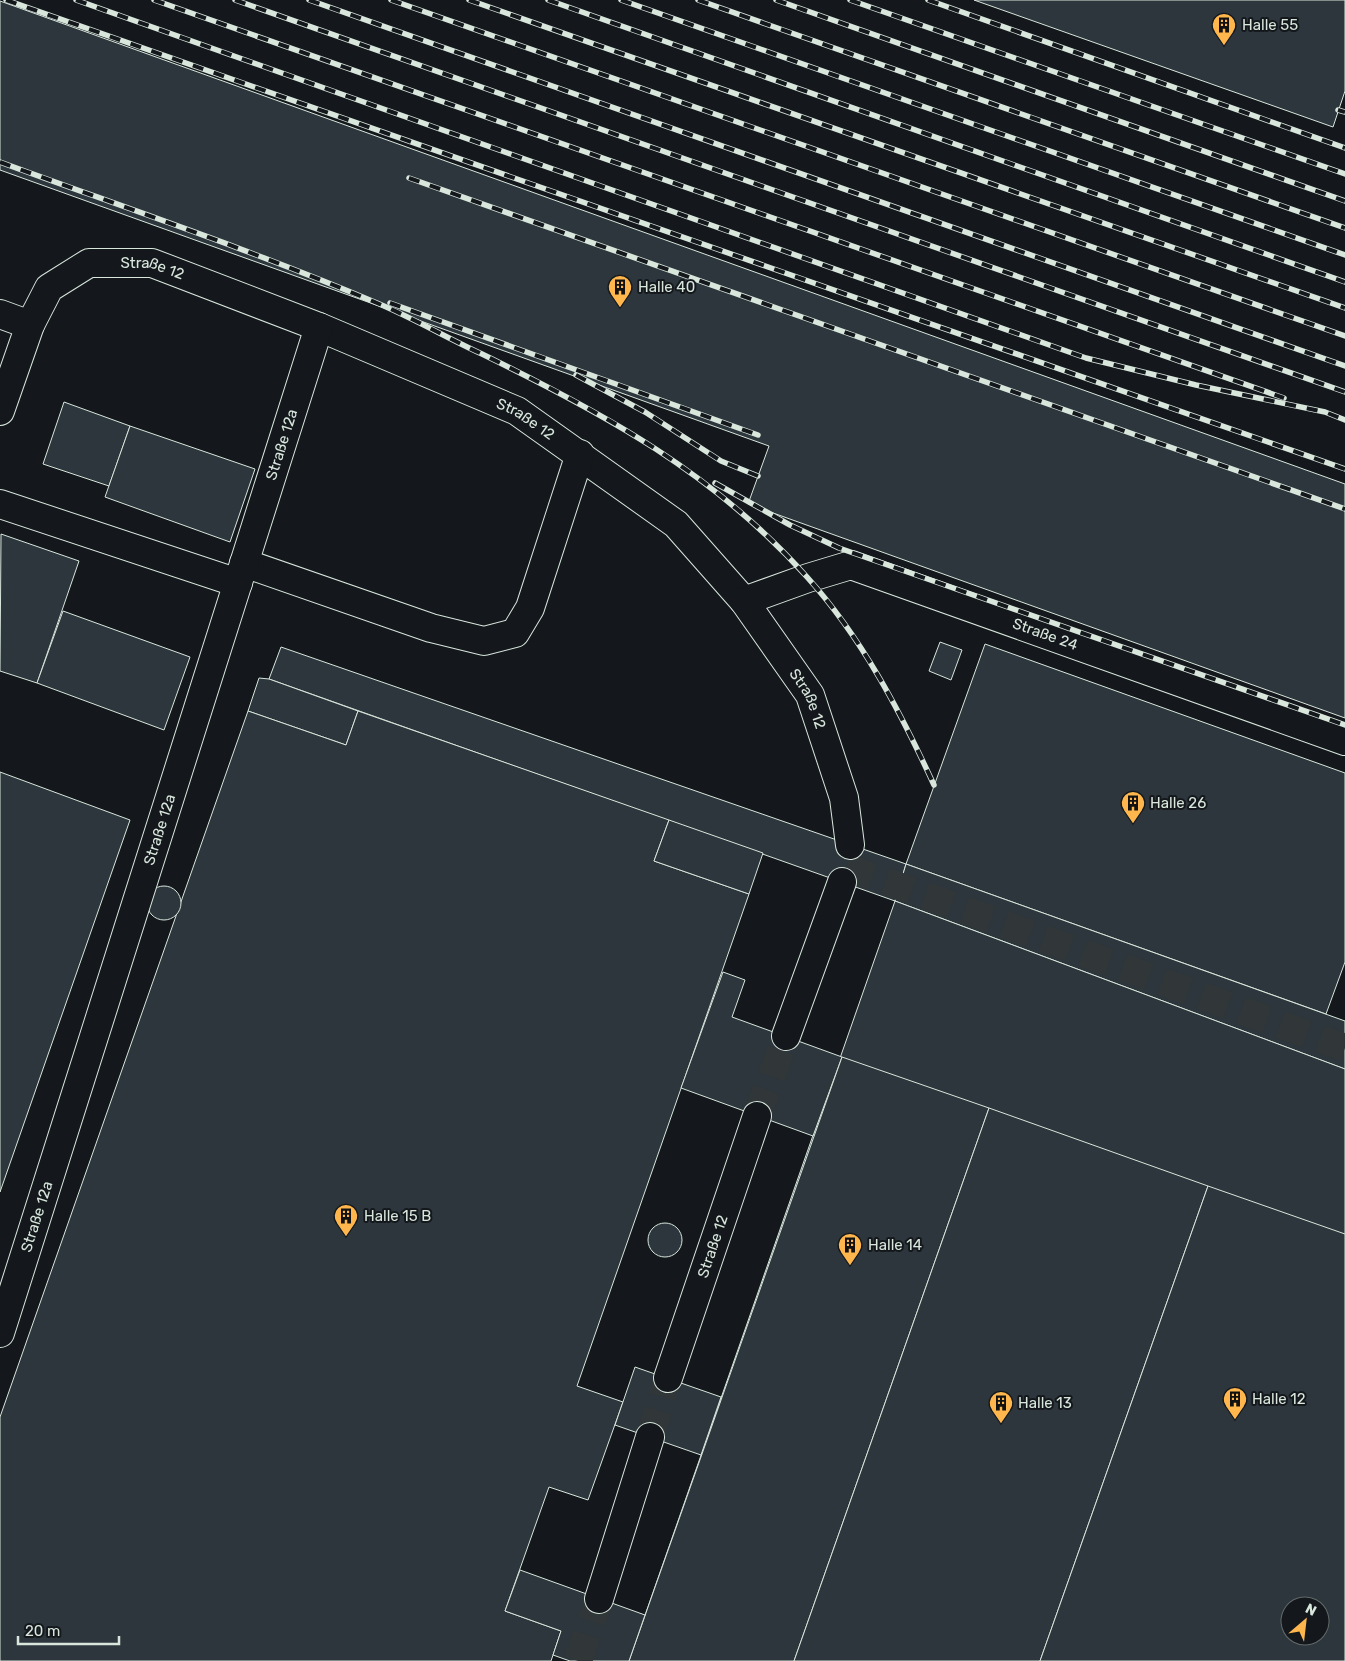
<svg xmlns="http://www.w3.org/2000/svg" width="1345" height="1661" font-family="Rubik,sans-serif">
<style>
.building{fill:#2c363c;stroke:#d8e6dc;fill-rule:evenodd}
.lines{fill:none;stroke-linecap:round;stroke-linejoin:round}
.minor-tunnel{stroke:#313739;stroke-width:28;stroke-dasharray:28 14;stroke-linecap:butt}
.minor-casing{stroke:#d8e6dc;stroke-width:30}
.minor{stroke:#14181c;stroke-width:28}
.rail-casing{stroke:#d8e6dc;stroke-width:5.5}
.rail{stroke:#14181c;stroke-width:4;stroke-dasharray:11;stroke-linecap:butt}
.labels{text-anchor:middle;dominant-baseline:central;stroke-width:4;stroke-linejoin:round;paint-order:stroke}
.poi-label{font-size:15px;fill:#d8e6dc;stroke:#14181c;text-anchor:start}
.street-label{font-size:15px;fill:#d8e6dc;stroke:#14181c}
</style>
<rect width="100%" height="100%" fill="#14181c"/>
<!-- building -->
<g class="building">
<polygon points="974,0 1345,0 1345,91 1333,127"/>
<polygon points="0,1 1345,484 1345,718 748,504 769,446 0,170"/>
<polygon points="64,402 130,426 109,486 43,464"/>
<polygon points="130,426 255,469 230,542 105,497"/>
<polygon points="1,534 79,561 37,683 0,671"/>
<polygon points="63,611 190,657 164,730 37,683"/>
<polygon points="940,642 962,650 951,680 929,671"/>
<polygon points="985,644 1345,773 1345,962 1326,1014 906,864"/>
<polygon points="281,647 906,864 895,901 269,679"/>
<polygon points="259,678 269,679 358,711 346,745 248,711"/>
<polygon points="248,711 346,745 358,711 669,820 654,861 749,894 577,1386 623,1402 588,1500 549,1487 505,1611 561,1631 551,1661 0,1661 0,1417"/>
<polygon points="0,772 130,820 0,1192"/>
<polygon points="669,820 763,853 749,894 654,861"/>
<polygon points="906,864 1345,1021 1345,1069 895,901"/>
<circle cx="164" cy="903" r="17"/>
<path d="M895,901L1345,1069V1661H629ZM1290,1606H1320V1636H1290Z"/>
<polygon points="723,972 745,980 732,1017 842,1057 813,1136 681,1088"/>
<polygon points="842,1057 989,1108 794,1661 629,1661"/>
<polygon points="989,1108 1208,1186 1040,1661 794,1661"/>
<path d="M1208,1186L1345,1234V1661H1040ZM1290,1606H1320V1636H1290Z"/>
<circle cx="665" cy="1240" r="17"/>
<polygon points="635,1367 721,1397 701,1455 615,1425"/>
<polygon points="520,1570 645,1615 629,1661 570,1661 553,1655 561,1631 505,1611"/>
</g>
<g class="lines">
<!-- minor-tunnel -->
<g class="minor-tunnel">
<polyline points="846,867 1345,1048"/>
<polyline points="757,1116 786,1036"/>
<polyline points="650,1437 668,1378"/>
<polyline points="578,1661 599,1599"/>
</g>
<!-- minor casing -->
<g class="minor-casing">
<g id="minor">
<polyline points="0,314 30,325"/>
<path id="s1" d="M0,411L30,325L49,288L89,263H152L319,327L517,411L676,524L744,601L810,695L844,798L850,845"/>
<polyline points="0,504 238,583"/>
<polyline points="244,563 431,628 484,641 515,633 530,608 580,454"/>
<path id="s2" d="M744,601L808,578L851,565L1345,741"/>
<polyline points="786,1036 842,882"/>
<path id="s3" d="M0,1333L319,327"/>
<path id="s4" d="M668,1378L757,1116"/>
<polyline points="599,1599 650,1437"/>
</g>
</g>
<!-- minor -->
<use href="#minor" class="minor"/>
<!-- rail casing -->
<g class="rail-casing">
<g id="rail">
<polyline points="6,0 1345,469"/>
<polyline points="76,0 1086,358 1196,385 1325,412 1345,420"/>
<polyline points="154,0 1284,398"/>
<polyline points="235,0 1345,392"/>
<polyline points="309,0 1345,366"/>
<polyline points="391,0 1345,336"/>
<polyline points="469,0 1345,308"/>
<polyline points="548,0 1345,282"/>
<polyline points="621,0 1345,255"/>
<polyline points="698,0 1345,228"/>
<polyline points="776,0 1345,201"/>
<polyline points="850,0 1345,174"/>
<polyline points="928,0 1345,148"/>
<polyline points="1338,110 1345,112"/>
<path d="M0,162C126,208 254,251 377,303C413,318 447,338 482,354C605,414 714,473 807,577C862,638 900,711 934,785"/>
<polyline points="409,178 1345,509"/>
<polyline points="390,303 758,435"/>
<polyline points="576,375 645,412 721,461 758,476"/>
<polyline points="715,483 790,525 839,548 1345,725"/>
</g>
</g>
<!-- rail -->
<use href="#rail" class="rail"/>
</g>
<!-- icons -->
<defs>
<g id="building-pin" transform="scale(1.25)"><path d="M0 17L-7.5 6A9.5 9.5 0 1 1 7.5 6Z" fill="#ffb74d" stroke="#14181c"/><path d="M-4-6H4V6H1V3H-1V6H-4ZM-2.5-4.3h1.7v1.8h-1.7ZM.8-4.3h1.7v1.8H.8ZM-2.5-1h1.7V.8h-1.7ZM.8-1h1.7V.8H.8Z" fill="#111"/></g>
</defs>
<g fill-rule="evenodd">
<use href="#building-pin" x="1224" y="25"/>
<use href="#building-pin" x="620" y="287"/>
<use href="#building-pin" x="1133" y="803"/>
<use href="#building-pin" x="346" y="1216"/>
<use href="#building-pin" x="850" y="1245"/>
<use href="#building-pin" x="1235" y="1399"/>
<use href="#building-pin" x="1001" y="1403"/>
</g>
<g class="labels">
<!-- poi labels -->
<g class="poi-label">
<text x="1242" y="25">Halle 55</text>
<text x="638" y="287">Halle 40</text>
<text x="1150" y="803">Halle 26</text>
<text x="364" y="1216">Halle 15 B</text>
<text x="868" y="1245">Halle 14</text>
<text x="1252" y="1399">Halle 12</text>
<text x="1018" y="1403">Halle 13</text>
</g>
<!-- street labels -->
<g class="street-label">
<text stroke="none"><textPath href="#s1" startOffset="244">Straße 12</textPath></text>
<text stroke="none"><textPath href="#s1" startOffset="648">Straße 12</textPath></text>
<text stroke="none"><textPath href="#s3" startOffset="932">Straße 12a</textPath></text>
<text stroke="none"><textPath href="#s2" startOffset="319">Straße 24</textPath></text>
<text stroke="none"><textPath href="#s1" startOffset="1052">Straße 12</textPath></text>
<text stroke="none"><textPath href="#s3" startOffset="528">Straße 12a</textPath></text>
<text stroke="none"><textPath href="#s3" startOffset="122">Straße 12a</textPath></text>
<text stroke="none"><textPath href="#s4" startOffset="139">Straße 12</textPath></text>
</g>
</g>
<!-- north arrow -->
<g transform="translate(1305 1621) rotate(28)"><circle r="24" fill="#14181c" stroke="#626a69"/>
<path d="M0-4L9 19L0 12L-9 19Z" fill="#ffb74d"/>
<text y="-8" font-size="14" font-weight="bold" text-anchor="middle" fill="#d8e6dc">N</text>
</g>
<!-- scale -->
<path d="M18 1636v8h101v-8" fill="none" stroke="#d8e6dc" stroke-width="2.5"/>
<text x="25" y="1636" font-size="15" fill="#d8e6dc" stroke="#14181c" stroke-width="4" paint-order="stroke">20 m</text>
</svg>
